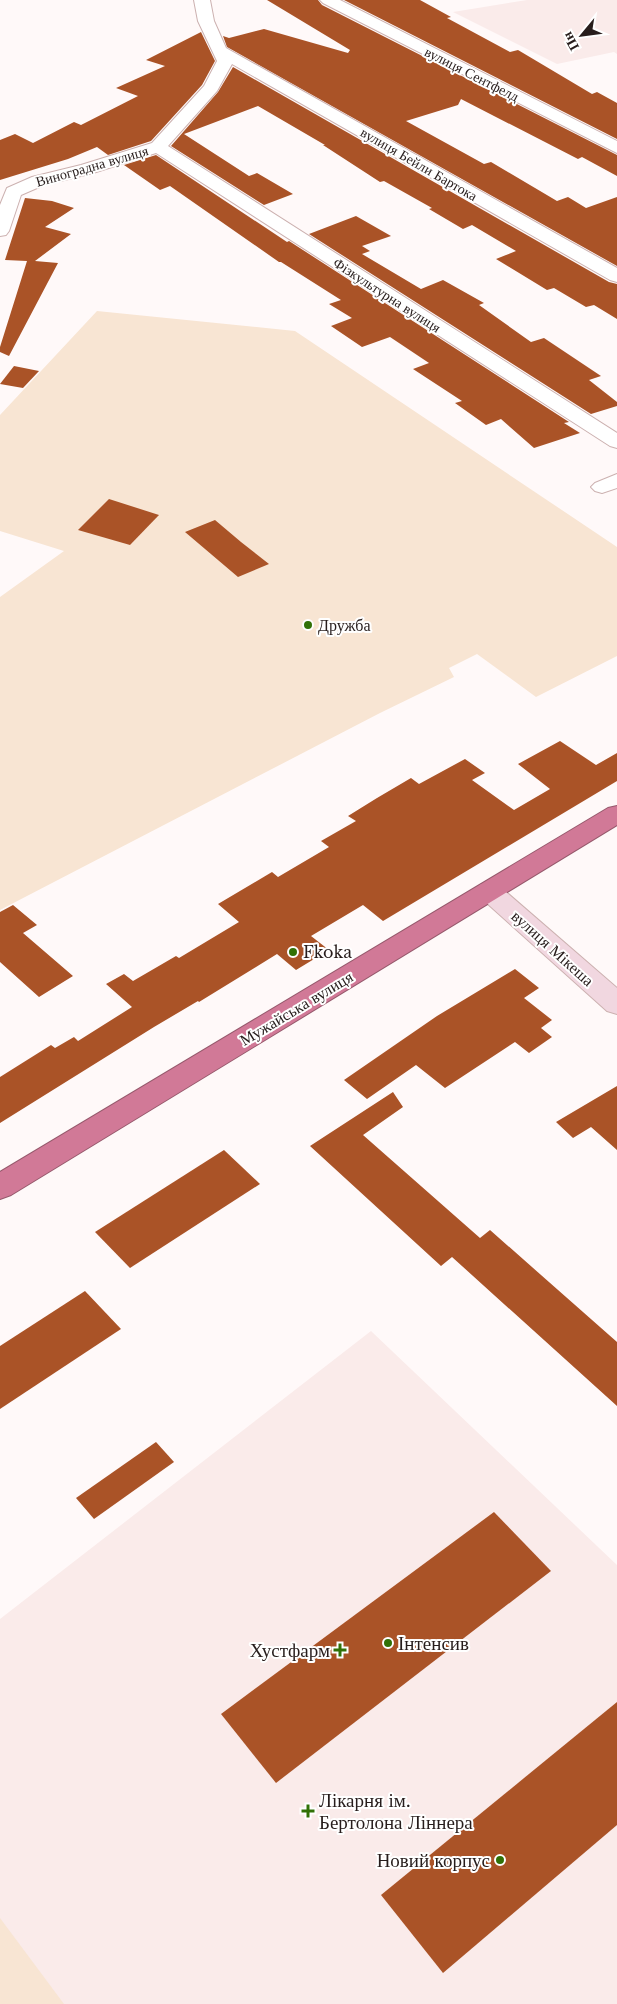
<svg xmlns="http://www.w3.org/2000/svg" width="617" height="2004" font-family="'Libre Baskerville',serif">
<style>
.built{fill:#faebea}
.green{fill:#f8e5d3}
.building{fill:#aa5327}
.lines{fill:none;stroke-linecap:round;stroke-linejoin:round}
.street-casing{stroke:#ccb1b0;stroke-width:2}
.secondary-casing{stroke:#ccb1b0;stroke-width:2}
.highway-casing{stroke:#96596c;stroke-width:2}
.street{fill:#fff;fill-rule:evenodd}
.secondary{fill:#f1d7e0;fill-rule:evenodd}
.highway{fill:#d17997;fill-rule:evenodd}
.poi-dot{fill:#317107;stroke:#fff;stroke-width:2}
.labels{text-anchor:middle;dominant-baseline:central;stroke-width:4;stroke-linejoin:round;paint-order:stroke}
.far-street-label{font-size:14px;fill:#271d1c;stroke:#fff}
.poi-label{font-size:16px;fill:#271d1c;stroke:#fff;text-anchor:start}
.street-label{font-size:16px;fill:#271d1c;stroke:#fff}
.near-poi-label{font-size:19px;fill:#271d1c;stroke:#fff;text-anchor:start}
</style>
<rect width="100%" height="100%" fill="#fff9f9"/>
<!-- built -->
<g class="built">
<polygon points="527,0 617,0 617,54 614,52 557,64 453,12"/>
<polygon points="371,1331 617,1565 617,2004 0,2004 0,1619"/>
</g>
<!-- green -->
<g class="green">
<polygon points="97,311 295,331 617,547 617,656 536,697 477,654 449,668 454,677 380,713 0,910 0,597 64,551 0,531 0,415"/>
<polygon points="0,1918 64,2004 0,2004"/>
</g>
<!-- building -->
<g class="building">
<polygon points="267,0 318,0 322,5 617,155 617,176 582,157 578,159 461,99 458,105 406,121 484,164 491,162 557,201 568,197 586,208 617,197 617,266 227,47 223,36 229,38 264,29 348,53 350,50"/>
<polygon points="344,0 420,0 451,17 447,18 510,52 518,50 592,94 597,92 617,103 617,139"/>
<polygon points="201,32 215,61 202,85 151,141 108,155 97,147 68,159 0,180 0,140 15,134 33,143 74,122 81,125 138,96 116,88 165,66 146,60"/>
<polygon points="233,67 609,282 617,284 617,319 594,305 586,307 554,288 547,290 496,259 516,251 472,225 463,229 429,209 432,208 384,181 380,182 323,145 325,145 258,106 184,134 249,176 257,173 293,194 264,205 171,146 218,92"/>
<polygon points="156,155 287,242 289,241 569,422 564,423 580,433 534,448 501,419 486,425 455,403 462,401 413,369 429,363 390,337 362,347 331,326 352,318 329,304 341,300 281,262 279,262 170,186 160,190 124,165"/>
<polygon points="25,198 52,201 74,208 45,227 71,234 35,261 58,263 9,356 0,352 0,347 27,261 5,260"/>
<polygon points="356,216 391,236 362,246 370,251 362,254 421,289 443,280 484,303 479,305 531,342 544,338 601,376 589,380 617,402 617,406 591,414 309,234"/>
<polygon points="14,366 39,371 23,388 0,384"/>
<polygon points="109,499 159,515 130,545 78,530"/>
<polygon points="215,520 241,542 269,564 238,577 185,532"/>
<polygon points="560,741 596,765 617,753 617,781 383,921 363,905 311,936 329,950 296,970 277,954 199,1002 198,1001 154,1027 0,1123 0,1077 51,1045 55,1048 74,1037 78,1041 132,1007 106,984 124,974 133,981 176,956 179,958 239,922 218,904 272,872 278,877 329,847 321,841 356,821 348,816 377,798 411,778 419,784 465,759 485,773 472,780 514,810 550,789 518,764"/>
<polygon points="13,905 37,925 23,933 73,976 39,997 0,962 0,912"/>
<polygon points="515,969 539,988 524,998 552,1020 541,1028 552,1037 529,1053 515,1042 445,1088 416,1065 367,1099 344,1080 437,1016"/>
<polygon points="617,1086 617,1150 591,1127 573,1138 556,1122"/>
<polygon points="393,1092 403,1107 363,1135 480,1238 490,1230 617,1342 617,1406 452,1257 441,1266 310,1146"/>
<polygon points="224,1150 260,1184 130,1268 95,1232"/>
<polygon points="85,1291 121,1329 0,1409 0,1346"/>
<polygon points="156,1442 174,1462 94,1519 76,1498"/>
<polygon points="494,1512 551,1571 276,1783 221,1714"/>
<polygon points="617,1702 617,1825 443,1973 381,1895"/>
</g>
<g class="lines">
<!-- street casing -->
<g class="street-casing">
<g id="street">
<polygon points="194,0 210,0 214,21 226,48 617,268 617,282 610,280 232,64 217,91 168,146 617,433 617,448 610,446 156,153 93,173 44,185 21,195 9,231 6,235 0,236 0,205 7,188 32,177 81,165 152,143 204,86 217,61 198,21"/>
<polygon points="320,0 340,0 617,141 617,153 323,3"/>
<polygon points="617,474 617,488 602,493 595,491 591,487 595,483"/>
</g>
</g>
<!-- secondary casing -->
<g class="secondary-casing">
<polygon id="secondary" points="489,882 498,885 617,988 617,1014 607,1011 480,897 476,891 480,885"/>
</g>
<!-- highway casing -->
<g class="highway-casing">
<polygon id="highway" points="617,806 617,825 11,1195 0,1199 0,1172 608,808"/>
</g>
<!-- street -->
<use href="#street" class="street"/>
<!-- secondary -->
<use href="#secondary" class="secondary"/>
<!-- highway -->
<use href="#highway" class="highway"/>
</g>
<!-- markers -->
<g class="poi-dot">
<circle cx="308" cy="625" r="5"/>
<circle cx="293" cy="952" r="5"/>
<circle cx="388" cy="1643" r="5"/>
<path d="M337.5 1642.5h5v5h5v5h-5v5h-5v-5h-5v-5h5z"/>
<path d="M305.5 1803.5h5v5h5v5h-5v5h-5v-5h-5v-5h5z"/>
<circle cx="500" cy="1860" r="5"/>
</g>
<g class="labels">
<!-- far-street labels -->
<g class="far-street-label">
<text transform="translate(472 74) rotate(27)">вулиця Сентфелд</text>
<text transform="translate(419 164) rotate(30)">вулиця Бейли Бартока</text>
<text transform="translate(92 166) rotate(-16)">Виноградна вулиця</text>
<text transform="translate(387 295) rotate(33)">Фізкультурна вулиця</text>
</g>
<!-- poi labels -->
<g class="poi-label">
<text x="318" y="625">Дружба</text>
<text x="303" y="952">Fkoka</text>
</g>
<!-- street labels -->
<g class="street-label">
<text transform="translate(553 948) rotate(42)">вулиця Мікеша</text>
<text transform="translate(296 1008) rotate(-31)">Мужайська вулиця</text>
</g>
<!-- near-poi labels -->
<g class="near-poi-label">
<text x="398" y="1643">Інтенсив</text>
<text x="330" y="1650" text-anchor="end">Хустфарм</text>
<text x="319" y="1800">Лікарня ім.<tspan x="319" dy="22">Бертолона Ліннера</tspan></text>
<text x="490" y="1860" text-anchor="end">Новий корпус</text>
</g>
</g>
<!-- north arrow -->
<g transform="translate(582 35) rotate(241)" stroke="#ffffff" stroke-width="4" paint-order="stroke">
<path d="M0-4L9 19L0 12L-9 19Z" fill="#271d1c"/>
<text y="-8" font-size="14" font-weight="bold" text-anchor="middle" fill="#271d1c">Пн</text>
</g>
</svg>
